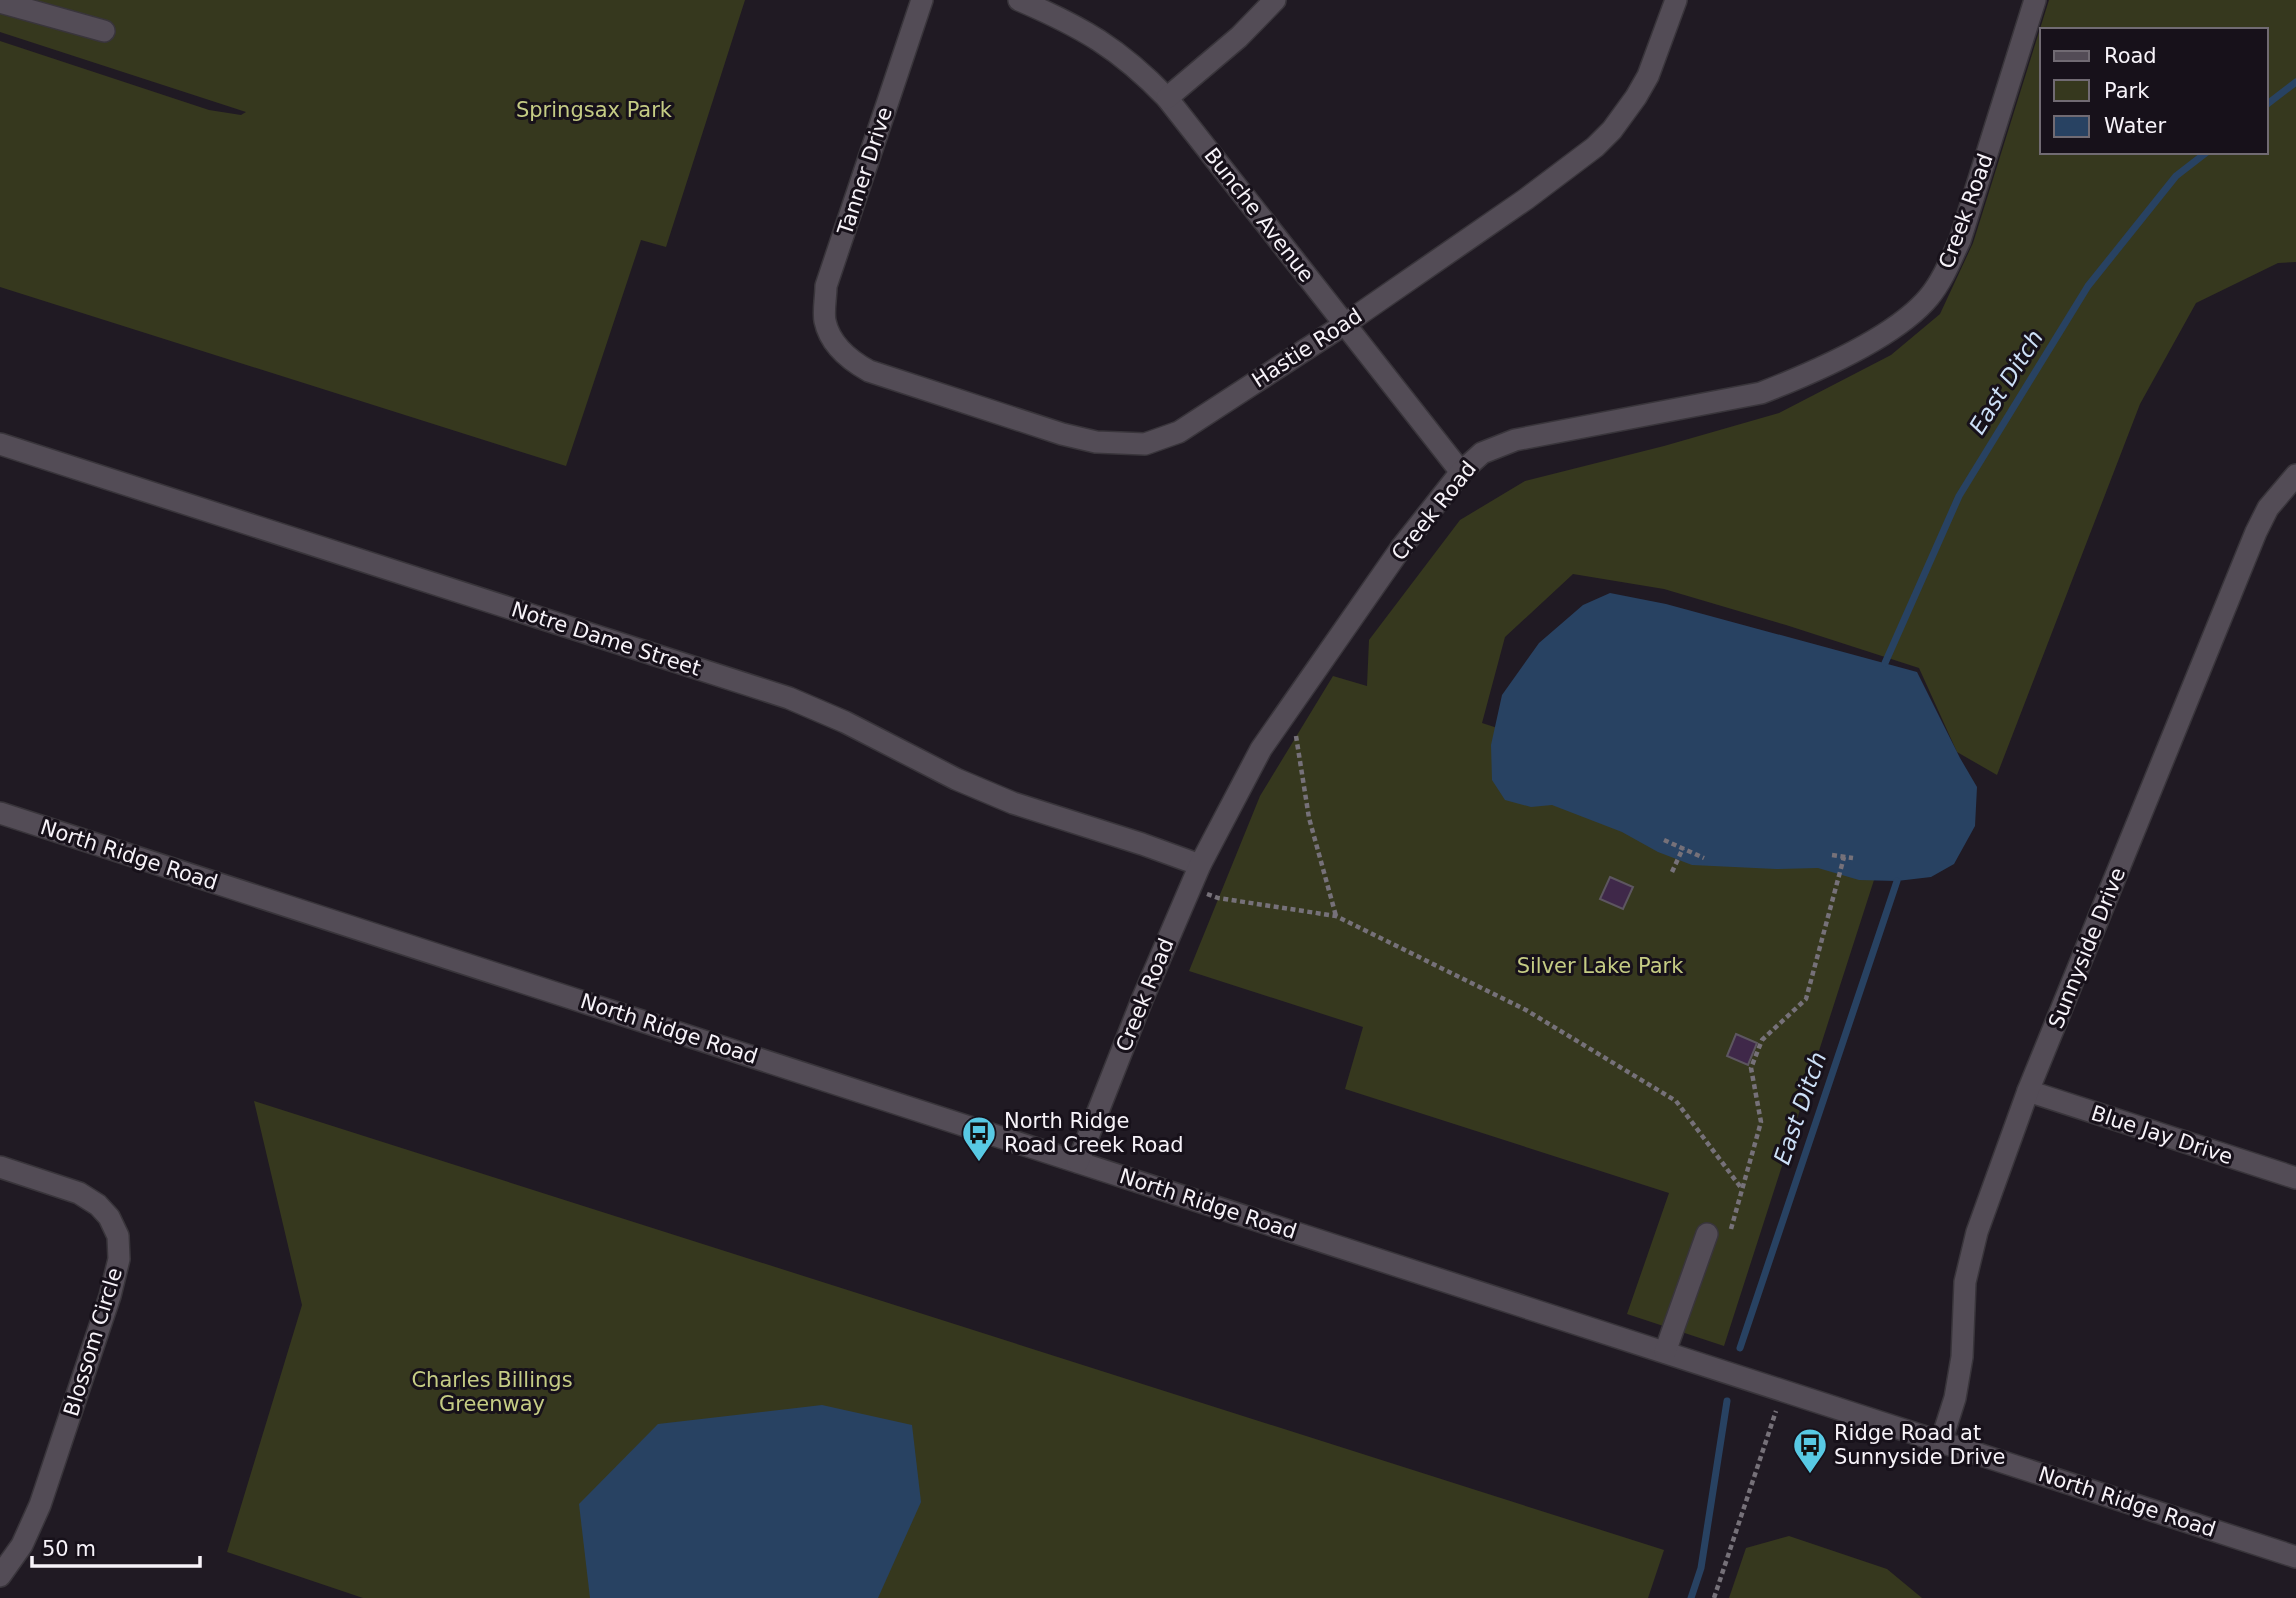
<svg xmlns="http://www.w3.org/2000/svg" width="2296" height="1598" font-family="'DejaVu Sans',sans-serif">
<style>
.green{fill:#36381e;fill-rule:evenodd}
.water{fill:#284262}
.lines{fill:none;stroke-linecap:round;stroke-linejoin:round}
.stream{stroke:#284262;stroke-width:7}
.building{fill:#3f2849;stroke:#5d5660;stroke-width:2}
.minor-casing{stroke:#39353b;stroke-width:24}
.path{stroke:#767179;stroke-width:4.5;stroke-dasharray:5 3.5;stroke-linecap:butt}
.minor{stroke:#534c56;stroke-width:21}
.labels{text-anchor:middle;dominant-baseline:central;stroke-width:6;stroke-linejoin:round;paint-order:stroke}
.park-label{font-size:21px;fill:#c5cc84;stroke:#17111a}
.street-label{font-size:21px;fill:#f7f3f9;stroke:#17111a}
.poi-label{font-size:21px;fill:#f7f3f9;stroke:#17111a;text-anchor:start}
.water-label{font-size:23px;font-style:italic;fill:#ccdff6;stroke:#17111a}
</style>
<rect width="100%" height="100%" fill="#201a23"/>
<!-- green -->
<g class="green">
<polygon points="0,0 745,0 666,247 641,240 566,466 0,287 0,41 209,110 241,115 246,112 0,32"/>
<path d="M2049,0H2296V262L2278,263L2196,303L2140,404L1997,775L1957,752L1919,668L1786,625L1664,589L1573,574L1505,637L1482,723L1883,852L1724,1346L1627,1314L1669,1193L1345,1089L1363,1027L1189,971L1260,796L1333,676L1367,686L1369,640L1460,520L1525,481L1664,446L1779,413L1891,355L1940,314L1973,243ZM2042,30H2266V152H2042Z"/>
<polygon points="254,1101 1664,1550 1648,1598 363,1598 227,1552 302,1305"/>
<polygon points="1789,1536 1887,1569 1922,1598 1729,1598 1746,1548"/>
</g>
<!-- water -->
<g class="water">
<polygon points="1610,593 1666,604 1917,672 1960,758 1977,787 1975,826 1954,864 1931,877 1897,881 1859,880 1818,868 1776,869 1692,865 1658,852 1622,832 1552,805 1531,807 1505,800 1492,780 1491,745 1502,695 1539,643 1583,605"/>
<polygon points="822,1405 912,1425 921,1502 878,1598 590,1598 579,1504 658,1424"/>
</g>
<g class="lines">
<!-- stream -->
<g class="stream">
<polyline points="2266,105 2296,82"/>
<polyline points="1885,663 1959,496 2088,286 2176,176 2207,152"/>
<polyline points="1740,1348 1897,881"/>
<polyline points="1691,1598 1701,1568 1727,1401"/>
</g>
</g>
<!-- building -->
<g class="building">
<polygon points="1610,877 1633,887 1623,909 1600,899"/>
<polygon points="1736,1034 1757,1043 1748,1065 1727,1056"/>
</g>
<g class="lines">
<!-- minor casing -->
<g class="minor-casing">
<g id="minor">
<path d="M922,0L826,286C826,297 823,311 825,321C830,345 849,360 869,371L1062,434L1096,442L1145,444L1179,432L1345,324L1526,199L1595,147L1612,130L1636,97L1648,76L1676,0"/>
<path d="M1019,0C1082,27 1119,48 1167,98L1461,472"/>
<polyline points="0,2 104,31"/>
<polyline points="1167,98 1239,37 1275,0"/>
<polyline points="0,444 789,698 845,722 956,779 1013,803 1142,844 1200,865"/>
<polyline points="0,813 2296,1557"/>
<polyline points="2028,1091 2296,1178"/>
<path d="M1078,1162L1142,1000L1200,865L1261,749L1401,548L1461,472L1482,453L1515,440L1761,393C1810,374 1895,338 1929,297C1943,280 1951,259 1960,240L2035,0"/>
<polyline points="0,1167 79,1193 98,1205 109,1217 118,1236 119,1259 110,1296 40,1505 22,1545 0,1576"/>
<polyline points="1665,1352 1707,1234"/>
<polyline points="1941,1442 1955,1398 1962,1357 1965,1282 1977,1232 2028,1091 2256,532 2268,508 2296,475"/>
</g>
</g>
<!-- path -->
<g class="path">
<polyline points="1296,736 1309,818 1336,916"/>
<polyline points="1664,840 1704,858"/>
<polyline points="1832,855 1853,858"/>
<polyline points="1672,872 1683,848"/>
<polyline points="1207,894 1218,898 1336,916 1526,1010 1676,1101 1742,1189"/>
<polyline points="1731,1229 1761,1122 1751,1068 1762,1040 1806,999 1844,857"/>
<polyline points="1714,1598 1776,1411"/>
</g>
<!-- minor -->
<use href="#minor" class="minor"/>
</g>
<!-- icons -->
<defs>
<g id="bus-pin" transform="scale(1.75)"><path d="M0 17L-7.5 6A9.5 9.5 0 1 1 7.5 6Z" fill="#58c9e4" stroke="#17111a"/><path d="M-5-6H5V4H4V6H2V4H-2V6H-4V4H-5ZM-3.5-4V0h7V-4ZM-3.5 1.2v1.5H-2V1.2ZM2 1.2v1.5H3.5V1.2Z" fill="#111"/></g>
</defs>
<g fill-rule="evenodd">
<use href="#bus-pin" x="979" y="1133"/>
<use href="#bus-pin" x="1810" y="1445"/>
</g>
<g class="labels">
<!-- park labels -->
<g class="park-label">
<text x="594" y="110">Springsax Park</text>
<text x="1600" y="966">Silver Lake Park</text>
<text x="492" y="1380">Charles Billings<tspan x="492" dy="24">Greenway</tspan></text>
</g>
<!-- street labels -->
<g class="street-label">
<text transform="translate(865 171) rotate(-72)">Tanner Drive</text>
<text transform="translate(1966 211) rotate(-70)">Creek Road</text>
<text transform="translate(1259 215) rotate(52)">Bunche Avenue</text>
<text transform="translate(1307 348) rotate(-33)">Hastie Road</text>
<text transform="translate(1434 511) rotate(-51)">Creek Road</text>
<text transform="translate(606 639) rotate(18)">Notre Dame Street</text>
<text transform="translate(129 855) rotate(18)">North Ridge Road</text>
<text transform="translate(2087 948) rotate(-68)">Sunnyside Drive</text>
<text transform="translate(1145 995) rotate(-68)">Creek Road</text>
<text transform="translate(669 1029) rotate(18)">North Ridge Road</text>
<text transform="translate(2162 1135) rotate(18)">Blue Jay Drive</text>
<text transform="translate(1208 1204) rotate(18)">North Ridge Road</text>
<text transform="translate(93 1342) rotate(-73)">Blossom Circle</text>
<text transform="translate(2127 1502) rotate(18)">North Ridge Road</text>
</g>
<!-- poi labels -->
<g class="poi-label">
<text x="1004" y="1121">North Ridge<tspan x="1004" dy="24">Road Creek Road</tspan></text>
<text x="1834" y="1433">Ridge Road at<tspan x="1834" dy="24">Sunnyside Drive</tspan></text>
</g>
<!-- water labels -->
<g class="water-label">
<text transform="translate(2006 382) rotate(-58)">East Ditch</text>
<text transform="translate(1800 1108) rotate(-71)">East Ditch</text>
</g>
</g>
<!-- legend -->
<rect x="2040" y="28" width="228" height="126" fill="#17111a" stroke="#716b73" stroke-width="2"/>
<rect x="2054" y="51" width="35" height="10" fill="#534c56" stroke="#716b73" stroke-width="2"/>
<text x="2104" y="63" font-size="21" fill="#f7f3f9">Road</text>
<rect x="2054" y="80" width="35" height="21" fill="#36381e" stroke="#716b73" stroke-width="2"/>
<text x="2104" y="98" font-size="21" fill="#f7f3f9">Park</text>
<rect x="2054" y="116" width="35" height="21" fill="#284262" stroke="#716b73" stroke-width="2"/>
<text x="2104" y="133" font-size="21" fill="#f7f3f9">Water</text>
<!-- scale -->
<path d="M32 1556v10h168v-10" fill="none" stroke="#f7f3f9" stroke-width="3.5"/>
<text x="42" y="1556" font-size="21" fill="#f7f3f9" stroke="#17111a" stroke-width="5" paint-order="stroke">50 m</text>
</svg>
